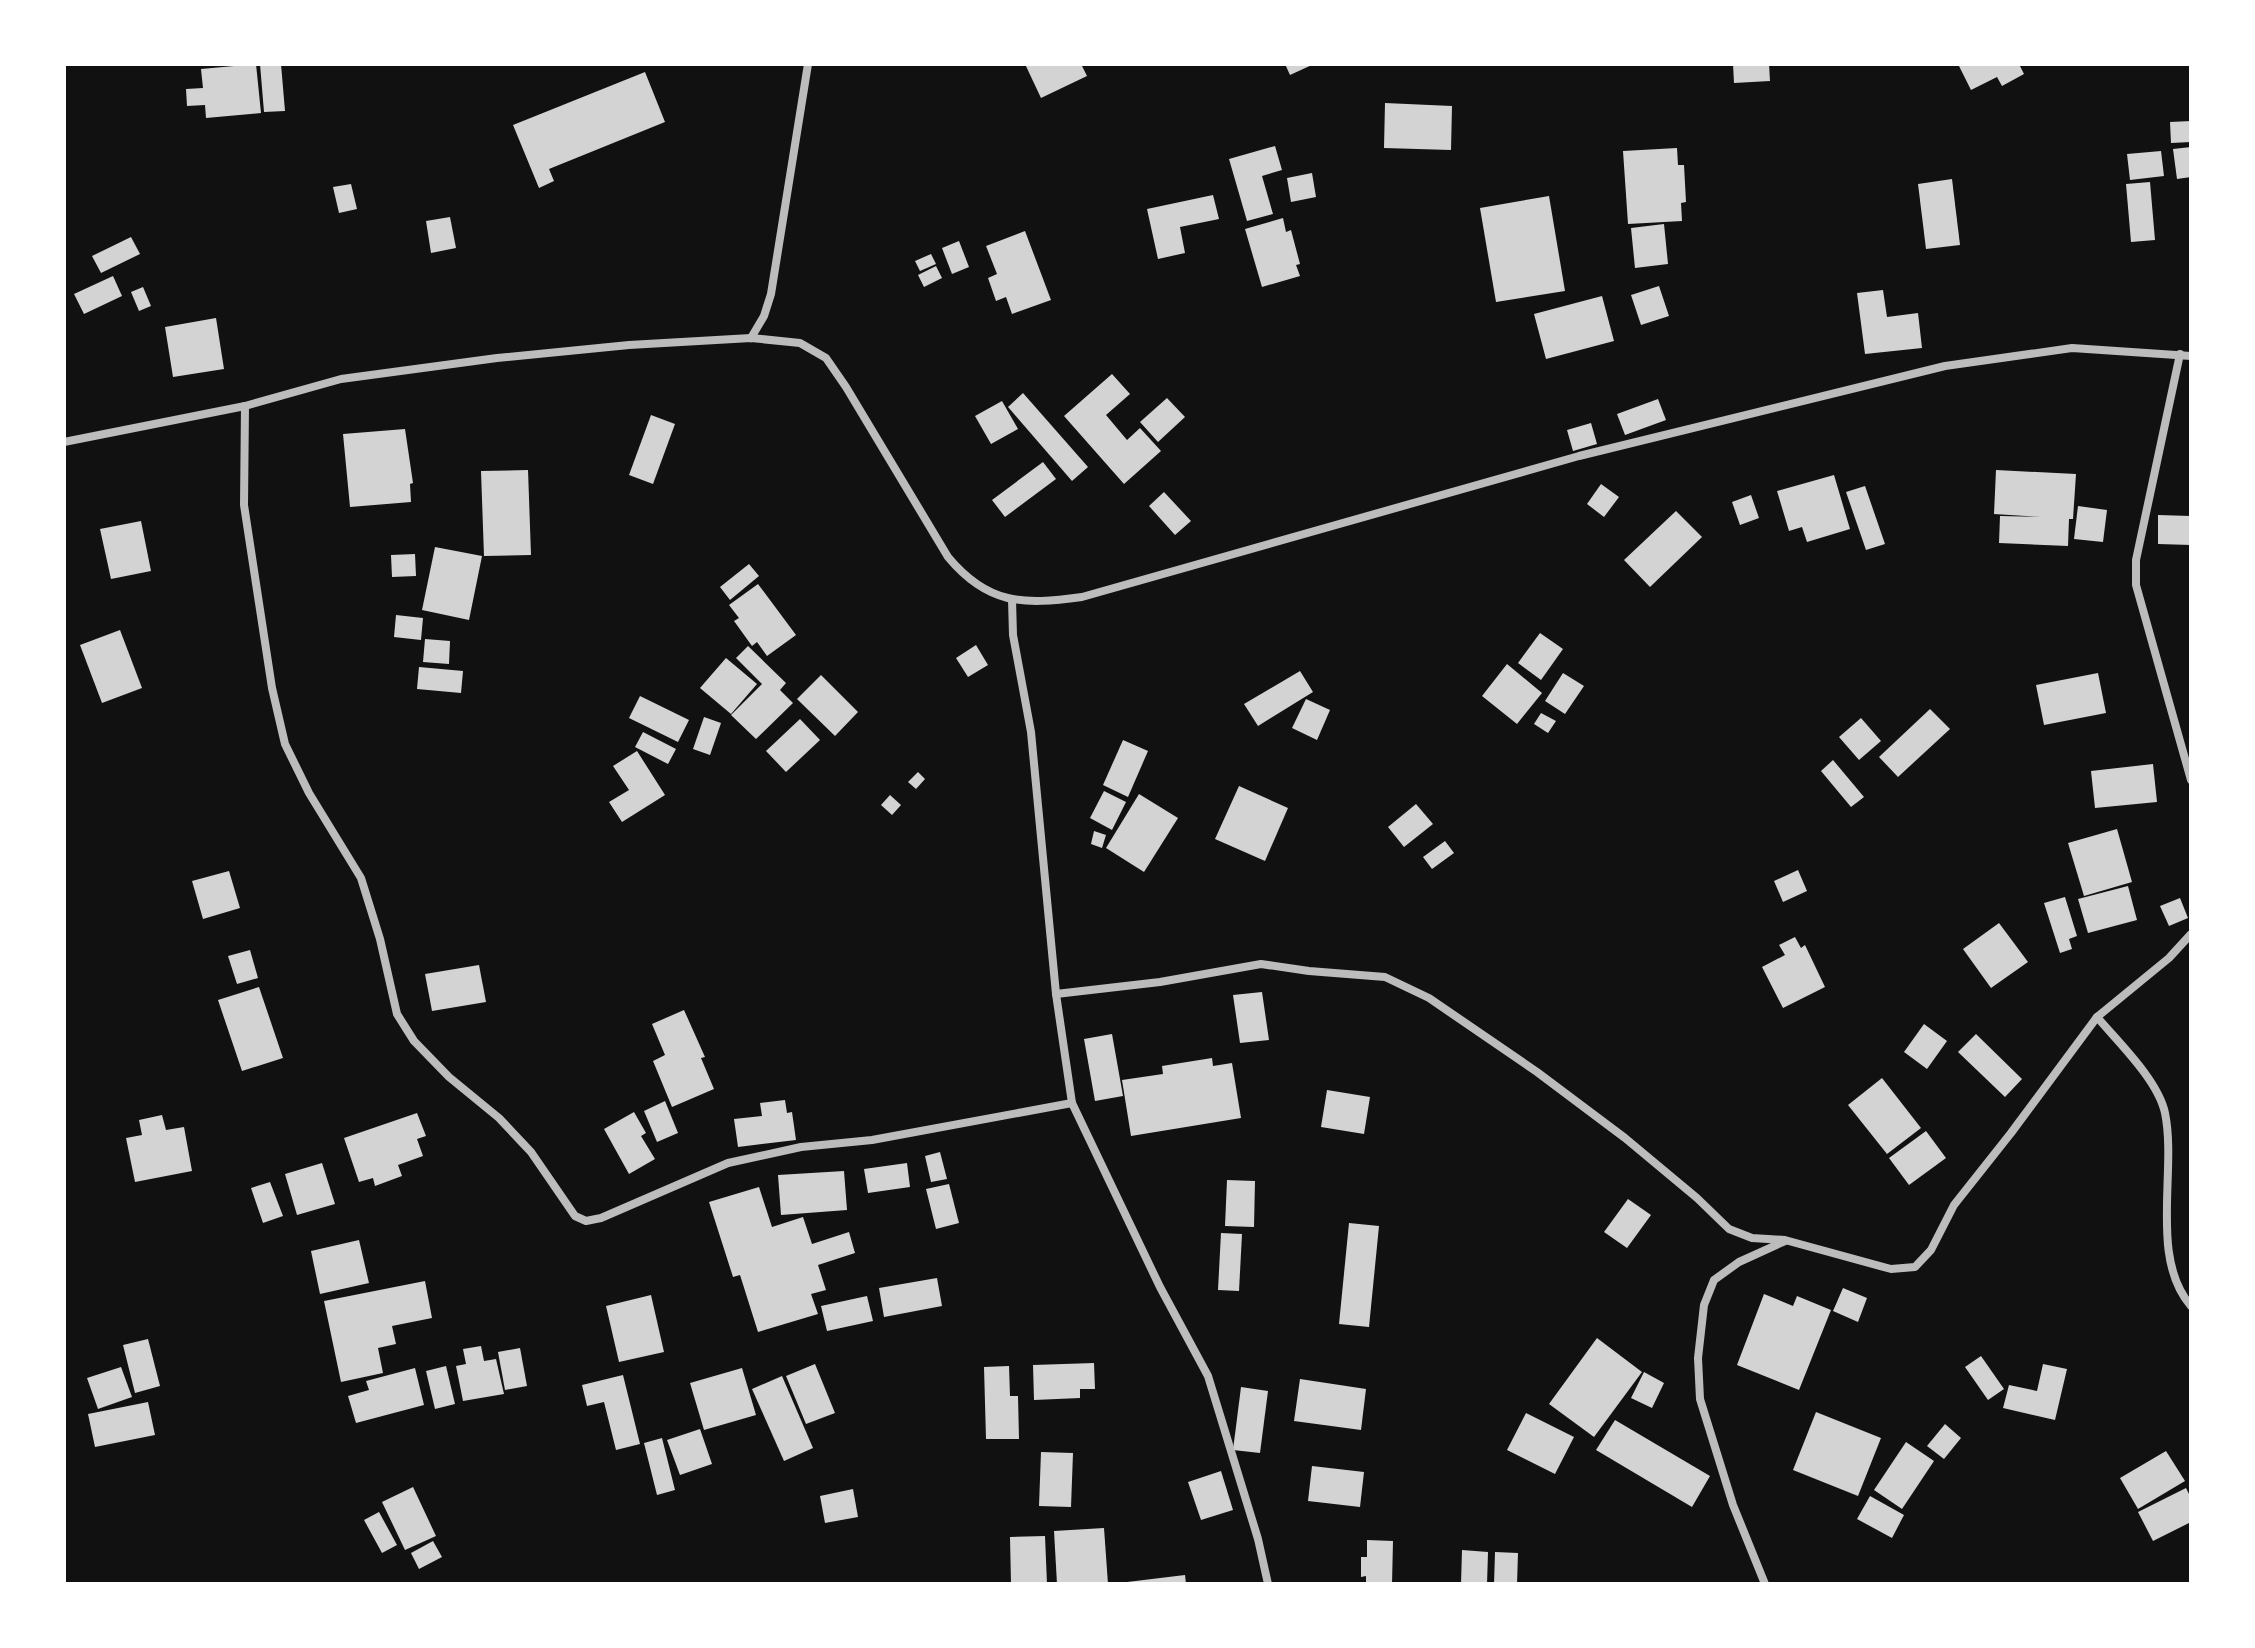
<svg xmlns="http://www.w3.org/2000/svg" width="2255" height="1648" font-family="'Archivo Narrow',sans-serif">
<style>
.building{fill:#d3d3d3}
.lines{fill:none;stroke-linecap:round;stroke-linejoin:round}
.minor{stroke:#bcbcbc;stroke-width:8}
</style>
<rect width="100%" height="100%" fill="#111"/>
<!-- building -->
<g class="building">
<polygon points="256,64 261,113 206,118 205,105 187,106 186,89 203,88 201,69"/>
<polygon points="260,64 281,64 285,111 264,112"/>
<polygon points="1025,64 1081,64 1087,76 1041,98"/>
<polygon points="1285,64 1314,64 1290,75"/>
<polygon points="1733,64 1769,64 1770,81 1734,83"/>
<polygon points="1958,64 2019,64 2024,74 2002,86 1997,77 1971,90"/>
<polygon points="645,72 665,122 549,169 554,181 539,188 513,125"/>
<polygon points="1385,103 1452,106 1451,150 1384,148"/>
<polygon points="2191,121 2191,142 2171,143 2170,122"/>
<polygon points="1275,146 1282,170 1262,176 1273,214 1247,221 1229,159"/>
<polygon points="2191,147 2191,177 2177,179 2173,149"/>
<polygon points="1677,148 1678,165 1684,165 1686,202 1681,203 1682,221 1628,224 1623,151"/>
<polygon points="2161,151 2164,176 2130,180 2127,154"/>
<polygon points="1312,173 1316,197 1291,202 1287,178"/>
<polygon points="1952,179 1960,245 1926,249 1918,184"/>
<polygon points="2150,182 2155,240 2131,242 2126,184"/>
<polygon points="351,184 357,209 339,213 333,187"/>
<polygon points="1213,195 1219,219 1180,227 1185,253 1158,259 1147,209"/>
<polygon points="1549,196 1565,291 1496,302 1480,208"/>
<polygon points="450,217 456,248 431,253 426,221"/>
<polygon points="1283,218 1286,232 1291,230 1300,264 1296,265 1300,276 1262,287 1245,229"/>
<polygon points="1664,224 1668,264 1635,268 1631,228"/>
<polygon points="1025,231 1051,300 1012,314 1006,297 996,301 988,278 997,274 986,246"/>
<polygon points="131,237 140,254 101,273 92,256"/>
<polygon points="959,241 969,267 952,274 942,248"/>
<polygon points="931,254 936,264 920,271 915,261"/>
<polygon points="936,266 942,278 924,287 918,275"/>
<polygon points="113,276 122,296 84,314 74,294"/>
<polygon points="1659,286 1669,316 1641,325 1631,295"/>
<polygon points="143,287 151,306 139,311 131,292"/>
<polygon points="1883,290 1887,317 1918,313 1922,348 1865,354 1857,293"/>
<polygon points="1602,296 1614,341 1546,359 1534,314"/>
<polygon points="216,318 224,369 173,377 165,327"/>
<polygon points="1112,374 1130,394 1106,415 1127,440 1140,428 1161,451 1124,484 1064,416"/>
<polygon points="1023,393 1088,467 1072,481 1008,407"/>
<polygon points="1167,398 1185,417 1158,442 1140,422"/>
<polygon points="1658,399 1666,420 1625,435 1617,414"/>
<polygon points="1002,401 1018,429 991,444 975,416"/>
<polygon points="651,415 675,424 653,484 629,475"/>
<polygon points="1591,423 1597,444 1573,451 1567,430"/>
<polygon points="405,429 413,483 410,484 411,502 350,507 343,434"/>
<polygon points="1043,462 1056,479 1005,517 992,500"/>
<polygon points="528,470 531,555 484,556 481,471"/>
<polygon points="1996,470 2076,474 2073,519 2069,519 2068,546 1999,543 2000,516 2042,517 1994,514"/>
<polygon points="1834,475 1850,529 1807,542 1802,527 1789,531 1777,491"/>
<polygon points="1601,484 1619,497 1604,517 1587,504"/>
<polygon points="1865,486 1885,544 1866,550 1846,492"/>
<polygon points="1164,492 1191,521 1175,535 1149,506"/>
<polygon points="1751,495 1759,518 1740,525 1732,502"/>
<polygon points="2078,506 2107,510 2103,542 2074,539"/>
<polygon points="1676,511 1702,537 1650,587 1624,560"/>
<polygon points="2158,515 2191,516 2191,545 2158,544"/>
<polygon points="141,521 151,571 111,579 100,529"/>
<polygon points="435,547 482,556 469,620 422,610"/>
<polygon points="415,554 416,576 392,577 391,555"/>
<polygon points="749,564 759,576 730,600 720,587"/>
<polygon points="758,584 796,635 767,656 757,642 752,646 734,621 739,618 729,605"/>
<polygon points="396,615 423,618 421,640 394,637"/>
<polygon points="120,630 142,688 102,703 80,645"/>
<polygon points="1540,633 1563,649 1541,680 1518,663"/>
<polygon points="425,639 450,641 449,664 423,662"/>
<polygon points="976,645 988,665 968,677 956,658"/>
<polygon points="748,646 786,683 780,690 793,703 756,739 731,715 762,684 736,658"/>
<polygon points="726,658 757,684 731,714 700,688"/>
<polygon points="1507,664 1542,693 1517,724 1482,696"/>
<polygon points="419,667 463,671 461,693 417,689"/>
<polygon points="1300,671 1313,692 1258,726 1244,704"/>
<polygon points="1563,673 1584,686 1565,714 1545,701"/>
<polygon points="2098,673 2106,713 2044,725 2036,685"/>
<polygon points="821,675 858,712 835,736 797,699"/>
<polygon points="640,696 689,720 678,742 629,718"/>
<polygon points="1306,699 1330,710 1317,740 1292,728"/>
<polygon points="1930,709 1950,729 1898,777 1879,757"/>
<polygon points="1541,713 1556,721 1548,733 1534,724"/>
<polygon points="704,717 721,723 710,755 693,749"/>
<polygon points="1861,718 1881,741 1859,760 1839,737"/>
<polygon points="800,719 820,740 786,772 766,751"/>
<polygon points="643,732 676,749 668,764 635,747"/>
<polygon points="1123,740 1148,751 1128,797 1103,785"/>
<polygon points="637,751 665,795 622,822 609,802 629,790 613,766"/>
<polygon points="1833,760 1864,797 1851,807 1821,771"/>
<polygon points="2153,764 2157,802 2095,808 2091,771"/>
<polygon points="918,772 925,779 916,789 908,782"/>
<polygon points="1239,786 1288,808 1265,861 1215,839"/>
<polygon points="1104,791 1126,802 1112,830 1090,818"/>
<polygon points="1139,794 1178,818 1144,872 1106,848"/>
<polygon points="890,795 901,805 892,815 881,805"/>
<polygon points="1416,804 1433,824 1404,847 1388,827"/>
<polygon points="2117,829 2132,882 2084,896 2068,843"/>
<polygon points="1094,831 1106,835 1102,848 1091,844"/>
<polygon points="1445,841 1454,853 1432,869 1423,857"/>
<polygon points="1798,870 1807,891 1783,902 1774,881"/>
<polygon points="229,871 240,908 203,919 192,881"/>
<polygon points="2128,886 2137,920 2088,933 2078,899"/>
<polygon points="2065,897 2077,936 2069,939 2072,949 2060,953 2044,903"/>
<polygon points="2180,898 2188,918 2169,926 2160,906"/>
<polygon points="1999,923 2028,962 1991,988 1963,949"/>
<polygon points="1795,937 1801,948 1805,945 1825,987 1783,1008 1762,967 1785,955 1779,945"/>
<polygon points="250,950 258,978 237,984 228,956"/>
<polygon points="479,965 486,1002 432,1011 425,974"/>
<polygon points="259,987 283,1058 242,1071 218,1000"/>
<polygon points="1262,992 1269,1040 1240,1043 1233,995"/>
<polygon points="684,1010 705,1057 701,1058 714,1089 672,1107 653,1061 665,1055 652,1024"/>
<polygon points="1924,1024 1947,1041 1927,1069 1904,1052"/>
<polygon points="1112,1034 1123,1096 1095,1101 1084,1039"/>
<polygon points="1976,1034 2022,1079 2005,1097 1958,1052"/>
<polygon points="1212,1058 1213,1066 1232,1063 1241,1118 1131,1136 1122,1080 1163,1074 1162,1066"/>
<polygon points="1882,1078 1921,1128 1887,1154 1848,1105"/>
<polygon points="1327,1090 1370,1097 1364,1134 1321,1127"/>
<polygon points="785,1100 787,1113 792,1112 796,1140 738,1147 734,1119 762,1116 760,1103"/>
<polygon points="665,1101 678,1133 657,1142 644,1111"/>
<polygon points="634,1112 646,1133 641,1136 655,1159 629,1174 604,1129"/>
<polygon points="417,1113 426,1136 417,1139 423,1156 398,1165 402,1176 375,1186 373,1178 359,1182 344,1138"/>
<polygon points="162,1115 166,1130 184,1127 192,1171 135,1182 126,1138 142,1135 139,1120"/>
<polygon points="1926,1131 1946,1158 1909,1185 1889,1158"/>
<polygon points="940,1152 947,1179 931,1182 925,1156"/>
<polygon points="322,1163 335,1204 297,1215 285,1174"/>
<polygon points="907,1163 910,1187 868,1193 864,1169"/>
<polygon points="844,1171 847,1210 781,1215 778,1175"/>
<polygon points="1227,1180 1255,1181 1254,1227 1225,1226"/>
<polygon points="270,1182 283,1216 263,1223 251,1188"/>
<polygon points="949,1184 959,1223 936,1229 926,1189"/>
<polygon points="759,1187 772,1227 803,1217 812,1244 849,1232 855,1253 818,1265 826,1290 811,1294 818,1314 758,1332 740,1275 733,1277 709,1202"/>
<polygon points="1628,1199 1651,1215 1627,1248 1604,1232"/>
<polygon points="1349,1223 1379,1226 1369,1327 1339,1324"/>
<polygon points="1221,1233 1242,1234 1239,1291 1218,1290"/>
<polygon points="359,1240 369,1283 320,1294 311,1251"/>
<polygon points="937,1278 942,1306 884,1317 879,1288"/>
<polygon points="425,1281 432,1318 392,1326 396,1344 378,1348 383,1373 341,1382 324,1301"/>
<polygon points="1843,1288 1867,1298 1858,1322 1833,1311"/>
<polygon points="1764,1294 1793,1306 1797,1296 1831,1310 1799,1390 1737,1365"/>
<polygon points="651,1295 664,1352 619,1362 606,1306"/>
<polygon points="867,1296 873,1321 827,1331 821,1306"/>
<polygon points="1597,1338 1642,1372 1594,1437 1549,1404"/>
<polygon points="148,1339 160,1386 135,1393 123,1345"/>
<polygon points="481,1346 484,1361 496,1359 504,1394 463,1401 456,1366 466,1364 463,1349"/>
<polygon points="520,1348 527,1386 505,1390 498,1352"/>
<polygon points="1981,1356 2004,1389 1988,1400 1965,1367"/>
<polygon points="1094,1363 1095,1389 1080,1389 1080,1398 1034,1400 1033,1365"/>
<polygon points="815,1364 835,1413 806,1424 786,1376"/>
<polygon points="2043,1364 2067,1369 2055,1420 2003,1408 2009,1385 2037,1391"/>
<polygon points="446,1366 455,1404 435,1409 426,1371"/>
<polygon points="1009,1366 1010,1396 1018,1396 1019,1439 986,1439 984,1367"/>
<polygon points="121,1367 132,1397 98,1409 87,1378"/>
<polygon points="415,1368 424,1405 356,1423 348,1396 369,1390 366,1381"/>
<polygon points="742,1368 756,1415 704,1430 690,1383"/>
<polygon points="1644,1372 1664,1383 1652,1408 1631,1398"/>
<polygon points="623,1375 640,1444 616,1450 604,1402 587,1406 582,1385"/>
<polygon points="782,1376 813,1448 784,1461 752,1389"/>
<polygon points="1300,1379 1366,1389 1361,1430 1294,1421"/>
<polygon points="1241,1387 1268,1391 1260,1453 1233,1450"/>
<polygon points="148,1402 155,1435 95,1447 88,1414"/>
<polygon points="1816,1412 1881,1438 1858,1496 1793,1470"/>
<polygon points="1526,1413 1574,1437 1555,1474 1507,1450"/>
<polygon points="1615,1420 1710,1476 1692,1507 1596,1450"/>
<polygon points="1945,1424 1961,1438 1944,1459 1927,1446"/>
<polygon points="700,1429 712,1464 680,1475 667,1440"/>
<polygon points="662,1438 675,1490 657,1495 644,1443"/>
<polygon points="1906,1442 1934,1461 1902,1509 1874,1490"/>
<polygon points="2166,1451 2185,1481 2138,1509 2120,1478"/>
<polygon points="1041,1452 1073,1453 1071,1507 1039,1506"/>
<polygon points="1312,1466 1364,1472 1360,1507 1308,1501"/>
<polygon points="1221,1471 1233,1510 1201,1520 1188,1482"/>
<polygon points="413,1487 436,1536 405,1550 382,1502"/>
<polygon points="2186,1488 2191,1498 2191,1522 2153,1541 2138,1512"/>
<polygon points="853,1489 858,1517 825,1523 820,1496"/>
<polygon points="1870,1496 1904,1515 1892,1538 1857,1519"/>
<polygon points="379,1512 397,1545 382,1553 364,1520"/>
<polygon points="1104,1528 1108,1584 1057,1584 1054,1531"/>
<polygon points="1045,1536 1047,1584 1011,1584 1010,1537"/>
<polygon points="1367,1540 1393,1541 1392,1584 1366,1584 1366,1576 1361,1577 1361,1557 1367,1557"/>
<polygon points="433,1541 442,1557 419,1569 411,1553"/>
<polygon points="1462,1550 1488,1552 1487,1584 1461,1584"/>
<polygon points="1495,1552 1518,1553 1517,1584 1494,1584"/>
<polygon points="1185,1575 1186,1584 1127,1584 1127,1582"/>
</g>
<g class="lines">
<!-- minor -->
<g class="minor">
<polyline points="751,338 764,316 771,294 808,64"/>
<polyline points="2180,354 2136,560 2136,585 2191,780"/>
<polyline points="245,406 244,505 272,688 285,744 309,793 361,878 380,939 397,1014 414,1041 449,1077 499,1118 531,1152 575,1216 586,1221 601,1218 728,1163 801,1147 872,1140 1072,1103"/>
<path d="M64,442L245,406L341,379L497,358L629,345L751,338L800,343L826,358L846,387L948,557C988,605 1023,605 1082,597L1579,456L1945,366L2072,348L2191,356"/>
<polyline points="1012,600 1013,635 1031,732 1056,994 1072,1103 1160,1287 1208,1376 1258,1539 1268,1584"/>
<polyline points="1056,994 1160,982 1261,964 1309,971 1385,977 1429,998 1537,1072 1625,1138 1697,1198 1729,1229 1752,1238 1785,1240 1891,1269 1915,1267 1931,1250 1954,1205 2011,1133 2097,1017 2169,958 2191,934"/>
<path d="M2097,1017C2118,1042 2158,1080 2165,1113C2177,1171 2149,1258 2191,1306"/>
<polyline points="1765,1584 1733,1505 1700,1399 1698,1358 1704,1305 1714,1280 1739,1262 1785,1241"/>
</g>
</g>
<!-- border -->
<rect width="2255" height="1648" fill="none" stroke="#ffffff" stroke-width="132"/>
</svg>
